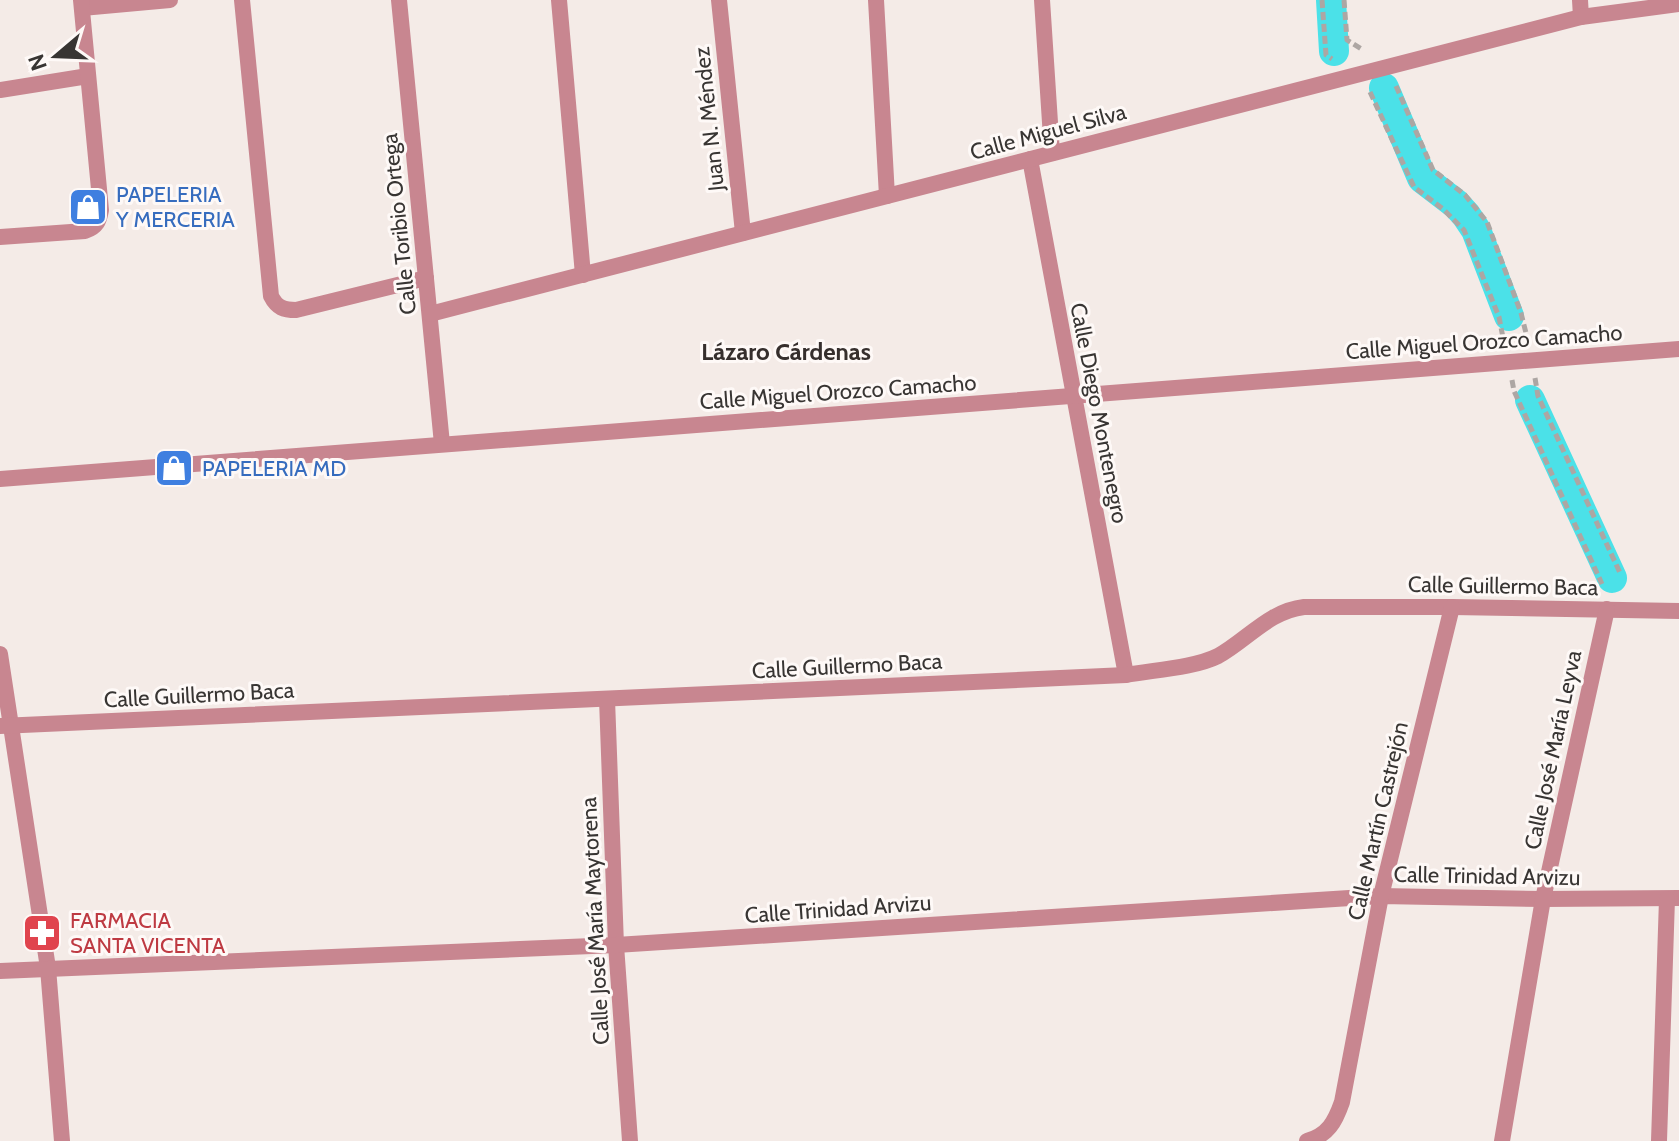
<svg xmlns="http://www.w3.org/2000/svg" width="1679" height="1141" font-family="Cabin,sans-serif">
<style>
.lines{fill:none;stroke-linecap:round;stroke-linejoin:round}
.canal{stroke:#4be1e8;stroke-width:30}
.path{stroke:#ada6a3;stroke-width:5;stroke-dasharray:8 4;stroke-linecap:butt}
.minor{stroke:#c88690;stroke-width:16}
.tertiary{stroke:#c88690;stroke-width:16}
.labels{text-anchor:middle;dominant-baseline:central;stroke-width:6;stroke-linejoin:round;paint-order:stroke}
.street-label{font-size:22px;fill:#383533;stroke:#fef9f7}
.shop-label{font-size:22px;fill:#366cbe;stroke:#fef9f7;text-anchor:start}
.health-label{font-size:22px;fill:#be3a42;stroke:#fef9f7;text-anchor:start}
.neighbourhood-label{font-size:24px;font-weight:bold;fill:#362f2d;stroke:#fef9f7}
</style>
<rect width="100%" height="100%" fill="#f4ebe7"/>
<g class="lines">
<!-- canal -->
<g class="canal">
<polyline points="1331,0 1334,51"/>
<polyline points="1384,88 1422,178 1456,204 1466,215 1476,230 1509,316"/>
<polyline points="1530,400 1612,578"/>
</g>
<!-- path -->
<g class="path">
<polyline points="1322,0 1326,55 1332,59"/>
<polyline points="1344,0 1347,40 1363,50"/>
<polyline points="1396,86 1433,170 1465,195 1487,222 1521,313 1528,341"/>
<polyline points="1370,92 1414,187 1443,209 1464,230 1499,317 1504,343"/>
<polyline points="1535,378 1538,396 1621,575"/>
<polyline points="1512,380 1514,391 1602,584"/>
</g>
<!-- minor -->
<g class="minor">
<path d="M242,0L271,296C277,308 284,310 296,310L426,278"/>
<polyline points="399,0 442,444"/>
<polyline points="559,0 583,275"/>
<polyline points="719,0 743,233"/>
<polyline points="876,0 887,196"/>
<polyline points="1042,0 1052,153"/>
<polyline points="1580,0 1581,17"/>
<polyline points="82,8 170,0"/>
<polyline points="0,90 88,76"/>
<polyline points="1030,159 1126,675"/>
<path d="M0,237L85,231C97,227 99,221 101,210L81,0"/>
<polyline points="430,314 1581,17 1679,4"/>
<polyline points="0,654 48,968 62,1141"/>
<polyline points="607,699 616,945 630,1141"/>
<path d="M0,726L1126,675C1153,670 1194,668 1218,656C1247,640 1269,611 1304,607H1452L1679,611"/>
<polyline points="0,971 616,945 1381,896 1543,899 1679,898"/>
<path d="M1307,1141C1328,1135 1335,1122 1342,1102L1381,896L1452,607"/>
<polyline points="1502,1141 1543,899 1607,609"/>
<polyline points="1659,1141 1667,899"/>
</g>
<!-- tertiary -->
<polyline class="tertiary" points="0,479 1679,349"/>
</g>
<!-- icons -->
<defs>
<g id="shop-square" transform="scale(2)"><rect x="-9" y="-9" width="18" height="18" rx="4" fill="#3f7fe0" stroke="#fef9f7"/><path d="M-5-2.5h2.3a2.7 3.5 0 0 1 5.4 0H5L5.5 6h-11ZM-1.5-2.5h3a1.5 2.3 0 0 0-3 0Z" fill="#fff"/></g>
<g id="pharmacy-square" transform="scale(2)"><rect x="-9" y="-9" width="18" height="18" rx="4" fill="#e0444e" stroke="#fef9f7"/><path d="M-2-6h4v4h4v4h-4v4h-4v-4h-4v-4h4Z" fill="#fff"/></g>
</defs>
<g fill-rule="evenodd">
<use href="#shop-square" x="88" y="207"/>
<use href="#shop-square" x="174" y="468"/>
<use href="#pharmacy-square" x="42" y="933"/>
</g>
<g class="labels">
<!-- street labels -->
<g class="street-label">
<text transform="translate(709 119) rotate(-96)">Juan N. Méndez</text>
<text transform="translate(1048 132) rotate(-15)">Calle Miguel Silva</text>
<text transform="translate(399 224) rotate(-96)">Calle Toribio Ortega</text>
<text transform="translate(1484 342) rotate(-4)">Calle Miguel Orozco Camacho</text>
<text transform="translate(838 392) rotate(-4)">Calle Miguel Orozco Camacho</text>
<text transform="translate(1099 413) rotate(79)">Calle Diego Montenegro</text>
<text transform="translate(1503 586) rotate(1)">Calle Guillermo Baca</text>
<text transform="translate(847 666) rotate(-3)">Calle Guillermo Baca</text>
<text transform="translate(199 695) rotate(-3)">Calle Guillermo Baca</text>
<text transform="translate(1553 750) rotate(-78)">Calle José María Leyva</text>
<text transform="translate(1378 821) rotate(-77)">Calle Martín Castrejón</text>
<text transform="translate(1487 876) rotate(1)">Calle Trinidad Arvizu</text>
<text transform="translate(838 909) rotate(-4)">Calle Trinidad Arvizu</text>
<text transform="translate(595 921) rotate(-93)">Calle José María Maytorena</text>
</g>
<!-- shop labels -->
<g class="shop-label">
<text x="116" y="194">PAPELERIA<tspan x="116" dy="25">Y MERCERIA</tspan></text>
<text x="202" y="468">PAPELERIA MD</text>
</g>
<!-- health labels -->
<g class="health-label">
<text x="70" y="920">FARMACIA<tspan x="70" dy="25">SANTA VICENTA</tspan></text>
</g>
<!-- neighbourhood labels -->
<g class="neighbourhood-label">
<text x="786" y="351">Lázaro Cárdenas</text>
</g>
</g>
<!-- north arrow -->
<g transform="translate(56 56) rotate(251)" stroke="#fef9f7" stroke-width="6" paint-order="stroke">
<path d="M0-6L14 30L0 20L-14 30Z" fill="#383533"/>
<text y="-12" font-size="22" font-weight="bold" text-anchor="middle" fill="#383533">N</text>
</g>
</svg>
